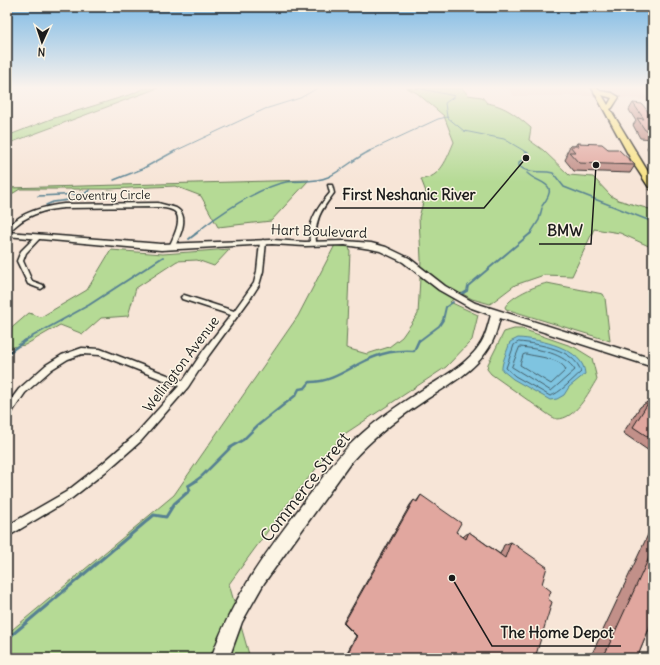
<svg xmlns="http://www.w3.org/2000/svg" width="660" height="665" font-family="Delius,sans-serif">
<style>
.built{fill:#f0d2c6}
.green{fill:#b5da95;stroke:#687b58}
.water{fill:#7fc4e0;stroke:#578192}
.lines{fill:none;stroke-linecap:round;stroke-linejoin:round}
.shore{stroke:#445f6a;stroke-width:1}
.stream-far4{stroke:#578192;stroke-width:1}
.stream-far3{stroke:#578192;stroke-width:1.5}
.stream-far2{stroke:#578192;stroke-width:2}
.stream-far1{stroke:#578192;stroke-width:2.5}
.stream{stroke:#578192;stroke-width:3}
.street-casing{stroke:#1c1c1c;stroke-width:3}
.secondary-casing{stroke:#1c1c1c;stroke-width:3}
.highway-casing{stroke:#1c1c1c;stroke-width:3}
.street{fill:#fcf5e5;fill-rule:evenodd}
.secondary{fill:#fcf5e5;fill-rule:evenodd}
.highway{fill:#f8e281;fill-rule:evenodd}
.wall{fill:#c29089;stroke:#1c1c1c}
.building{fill:#e1a79f;stroke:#1c1c1c}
.labels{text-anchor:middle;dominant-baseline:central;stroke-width:3;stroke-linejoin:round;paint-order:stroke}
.far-street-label{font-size:12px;fill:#1c1c1c;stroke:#fcf5e5}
.street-label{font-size:14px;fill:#1c1c1c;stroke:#fcf5e5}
.near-street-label{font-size:17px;fill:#1c1c1c;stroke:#fcf5e5}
.leader{fill:none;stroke:#1c1c1c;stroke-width:1.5}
.callout-dot{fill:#1c1c1c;stroke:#fcf5e5;stroke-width:1.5}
.callout-label{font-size:15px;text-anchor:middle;font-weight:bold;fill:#1c1c1c;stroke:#fcf5e5;stroke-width:3;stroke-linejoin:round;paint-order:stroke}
</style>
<rect width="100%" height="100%" fill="#f7e5d7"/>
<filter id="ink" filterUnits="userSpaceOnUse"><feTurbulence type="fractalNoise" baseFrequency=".025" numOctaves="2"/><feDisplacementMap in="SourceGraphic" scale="8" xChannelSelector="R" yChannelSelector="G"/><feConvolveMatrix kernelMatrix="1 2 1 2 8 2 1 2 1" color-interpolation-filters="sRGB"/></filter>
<g filter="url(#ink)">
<!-- built -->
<g class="built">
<polygon points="507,88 582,88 591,92 596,96 514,96"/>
<polygon points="607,88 639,88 650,100 622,98 610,93"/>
</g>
<!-- green -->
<g class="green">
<polygon points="144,88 158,88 7,144 7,136 51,119 132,94"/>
<path d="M407,88H462L468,95L482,97L487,103C506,106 517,116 531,128L529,140L543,150L569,175L593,177L611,196L618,200L653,210V248L620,233L594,229L572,276L544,275L515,285L490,304L472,299L461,293L450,302L478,315L472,340L446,367L343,435L286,506L229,584L250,658H7V634L174,495L298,316L335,245L349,247L350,251L346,348L367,354L389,347L402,337L418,314L421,260L419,217L426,192L421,179C441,178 447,158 454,142L444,116L417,93Z"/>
<polygon points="309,180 271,221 218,227 201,196 175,186 108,189 20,189 7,197 7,188"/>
<polygon points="230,249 214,266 197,260 177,261 136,288 128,316 101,318 83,334 60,325 25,345 7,348 7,332 29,313 41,317 87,290 111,250 163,254"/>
<path d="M547,283L603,294L605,298L610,341L506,309L505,307C511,296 535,286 547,283Z"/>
<path d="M514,329H522L574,347L592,358L597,379C588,393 576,419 557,419C553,418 549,415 546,413L491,374L487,369L488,364L504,332Z"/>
</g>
<!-- water -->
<path class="water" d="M518,338C539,339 584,348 585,374L569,387L564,395L557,399L550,400L513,379L502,370C501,364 508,349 510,342Z"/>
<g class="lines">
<!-- shore -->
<g class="shore">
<path d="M519,342C539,344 575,349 581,372C573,379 559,394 550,396L515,376L506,368L514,345Z"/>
<path d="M520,347C539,349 564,353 575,370L551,391L512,367Z"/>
<path d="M526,354C537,357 561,358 566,370L551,384L520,365L523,355Z"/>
</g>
<!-- stream-far4 -->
<g class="stream-far4">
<polyline points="417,88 455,96 445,103 447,117 464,131 504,139 526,152"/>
<polyline points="173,152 265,109 300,98 318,88"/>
<polyline points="367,152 438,119 447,117"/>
</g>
<!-- stream-far3 -->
<g class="stream-far3">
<path d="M524,151L528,153L526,158L519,162V166C529,175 541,170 553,173L564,187L653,222"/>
<path d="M527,173C539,185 561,181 542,206"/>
<polyline points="114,180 142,169 175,151"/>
<polyline points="38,196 83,194"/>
<polyline points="46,205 53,202 76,199 90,190"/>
<path d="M195,234C216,216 259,187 286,182C300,180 314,183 328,177C343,170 355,158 370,151"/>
<polyline points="530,234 539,220 542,208"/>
</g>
<!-- stream-far2 -->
<g class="stream-far2">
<polyline points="189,239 197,233"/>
<polyline points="462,294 467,291 468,286 531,233"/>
<polyline points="24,341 89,305 163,257"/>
<polyline points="419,341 439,326 443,320 446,307 453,302"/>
</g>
<!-- stream-far1 -->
<g class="stream-far1">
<polyline points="7,354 26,340"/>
<path d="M194,482L202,476L231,447L243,440L257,426L296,395L299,389L305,388L310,382C335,382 352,365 374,357C386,352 401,350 414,351L419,340"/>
</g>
<!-- stream -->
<polyline class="stream" points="7,639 154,515 166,517 174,504 190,490 188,486 196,481"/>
<!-- street casing -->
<g class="street-casing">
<g id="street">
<rect x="649" y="175" width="4" height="2"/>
<path d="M328,185H332L334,193C320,212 315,218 316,243L313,245L311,244C305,225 318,207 330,193Z"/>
<path d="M158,203C164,205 171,206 176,208C191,216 179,238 174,248L172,249L169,247C173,238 184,218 174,211C169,208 163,208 158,207L64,208C50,209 37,212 25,219C18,222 14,229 7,232V227C11,224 15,220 20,217C33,209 49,206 64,204Z"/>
<polygon points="38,235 41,237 26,253 23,261 32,281 43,285 44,287 41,289 28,284 17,261 21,251 36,236"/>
<polygon points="263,240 266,242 263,271 259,285 250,299 209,355 188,387 141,441 109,469 72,498 7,537 7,526 66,492 103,463 135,435 179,386 100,355 82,354 68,359 52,369 25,393 10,415 7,416 7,405 19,389 46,365 62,355 82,348 100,349 183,381 203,351 231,315 182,299 181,297 184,295 234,311 254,283 257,271 260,242"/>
</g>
</g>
<!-- secondary casing -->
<g class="secondary-casing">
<path id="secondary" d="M7,232L161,244L272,240L305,242L345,241L371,243L386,247L409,258L445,286L475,303L653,359V367L500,318C497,329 494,342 486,352C472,373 445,387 424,401C397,419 372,438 351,462L264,583L242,622L229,658H211C233,596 265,554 304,502C321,481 336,457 356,439C375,421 397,406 419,392C440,379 465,366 479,346C486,337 488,325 491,315L469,307L439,290L403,262L380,251L371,249L345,245L305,246L272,244L161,250L7,236Z"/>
</g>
<!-- highway casing -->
<g class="highway-casing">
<path id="highway" d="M592,88H598L600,91L612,93L619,97L612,108L610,109L653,180V190L650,189L633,163ZM602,95L612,98L608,105Z"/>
</g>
<!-- street -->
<use href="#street" class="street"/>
<!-- secondary -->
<use href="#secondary" class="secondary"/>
<!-- highway -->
<use href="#highway" class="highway"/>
</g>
<!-- wall -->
<g class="wall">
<polygon points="633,103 653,118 653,139 640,138 633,125 636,121 629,110"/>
<polygon points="652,140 653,141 653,156 647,148"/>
<polygon points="577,143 608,149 635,165 630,173 574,171 565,160 567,156 566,154 570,146 575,146"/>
<polygon points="653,267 653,278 651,270"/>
<polygon points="650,400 653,402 653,449 649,451 623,433 640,407"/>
<polygon points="421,495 456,532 463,537 464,536 469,532 500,554 504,545 511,542 542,584 548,599 535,658 344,658 356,636 343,623 410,505 414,500 416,502"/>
<polygon points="653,524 653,619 637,658 590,658"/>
</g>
<!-- building -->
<g class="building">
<polygon points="633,103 642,104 653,118 653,131 645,130 637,118 644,119"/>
<polygon points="577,143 602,144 608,149 618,149 635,165 579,163 569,152 575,152 570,146 579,146"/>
<polygon points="650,400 653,402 653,440 633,427"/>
<polygon points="421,495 461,523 456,532 466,539 469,532 505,558 511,542 547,567 542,584 551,591 548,599 552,602 535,658 345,658 357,636 344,623 414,500 417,502"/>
<polygon points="653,549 653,619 637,658 603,658"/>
</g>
</g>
<!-- sky -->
<linearGradient id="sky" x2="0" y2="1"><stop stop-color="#7ebae5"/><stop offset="0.48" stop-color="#fbf3ed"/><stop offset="1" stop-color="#fbf3ed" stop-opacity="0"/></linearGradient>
<rect width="660" height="182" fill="url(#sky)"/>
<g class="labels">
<!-- far-street labels -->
<g class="far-street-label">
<text transform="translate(109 195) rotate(-1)">Coventry Circle</text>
</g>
<!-- street labels -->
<g class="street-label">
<text transform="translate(319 231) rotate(2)">Hart Boulevard</text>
<text transform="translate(181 364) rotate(-53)">Wellington Avenue</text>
</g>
<!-- near-street labels -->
<g class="near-street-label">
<text transform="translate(305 487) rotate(-52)">Commerce Street</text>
</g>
</g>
<!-- callouts -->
<path class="leader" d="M526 158L484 208H335M596 165L591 244H539M452 578L492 646H621"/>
<g class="callout-dot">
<circle cx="526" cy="158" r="4"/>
<circle cx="596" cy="165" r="4"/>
<circle cx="452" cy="578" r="4"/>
</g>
<g class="callout-label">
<text x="409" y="200">First Neshanic River</text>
<text x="565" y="236">BMW</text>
<text x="557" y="638">The Home Depot</text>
</g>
<!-- margin -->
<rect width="660" height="665" fill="none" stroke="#fcf5e5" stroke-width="24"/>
<rect x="12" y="12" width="636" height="641" fill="none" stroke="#1c1c1c" stroke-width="1.5" filter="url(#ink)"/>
<!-- north arrow -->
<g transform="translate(42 42) rotate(183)" stroke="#fcf5e5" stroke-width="3" paint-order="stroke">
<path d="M0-3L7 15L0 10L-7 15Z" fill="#1c1c1c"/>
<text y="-6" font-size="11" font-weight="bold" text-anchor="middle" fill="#1c1c1c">N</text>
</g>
</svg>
